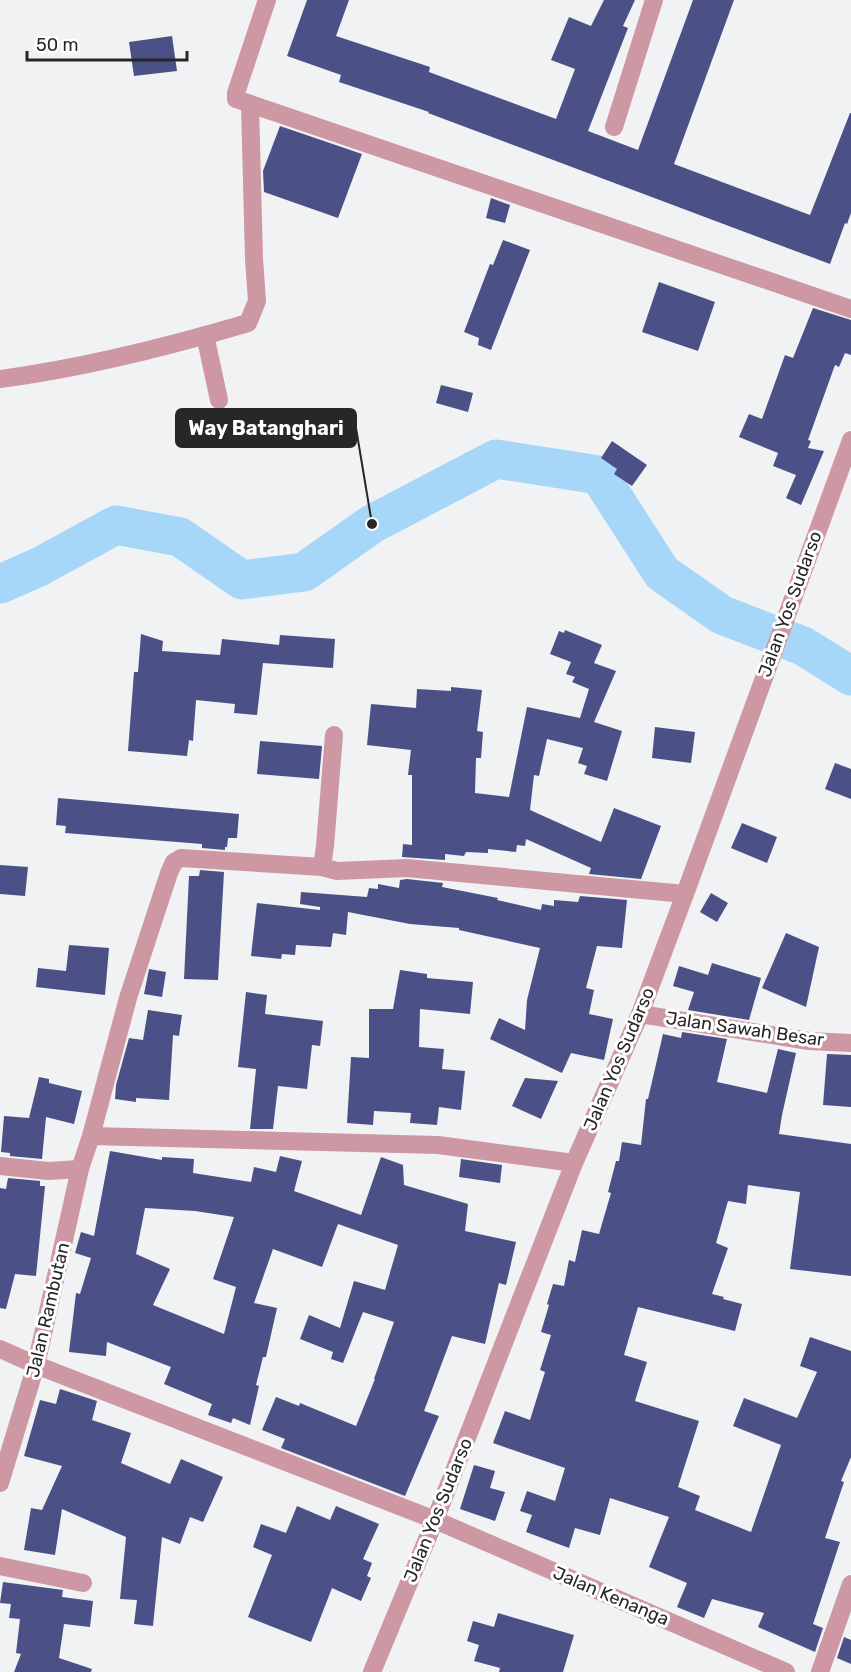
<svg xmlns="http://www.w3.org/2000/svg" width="851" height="1672" font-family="Rubik,sans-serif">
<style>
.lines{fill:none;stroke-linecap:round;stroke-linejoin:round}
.river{stroke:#a6d6f8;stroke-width:39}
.building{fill:#4b5186;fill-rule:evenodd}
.minor{stroke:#cd97a3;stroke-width:18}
.labels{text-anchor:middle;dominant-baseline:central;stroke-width:6;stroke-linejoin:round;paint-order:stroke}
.street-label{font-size:18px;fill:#272727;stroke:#fff}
.leader{fill:none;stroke:#272727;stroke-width:2}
.callout-dot{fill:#272727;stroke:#fff;stroke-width:2}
.callout{fill:#272727;stroke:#272727;stroke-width:2}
.callout-label{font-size:20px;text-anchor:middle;font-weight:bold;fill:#fff}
</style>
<rect width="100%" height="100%" fill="#f1f2f4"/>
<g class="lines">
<!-- river -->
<polyline class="river" points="0,584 39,567 116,525 180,537 242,580 304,572 372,524 496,459 599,475 662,573 722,615 803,646 851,676"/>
</g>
<!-- building -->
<g class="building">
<polygon points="307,0 349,0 336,36 430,67 429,72 556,119 575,69 551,60 569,17 591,26 604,0 635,0 623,26 628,28 588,131 638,150 693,0 734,0 674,164 810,215 850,113 851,113 851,213 847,224 845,223 830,264 428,113 429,112 339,82 341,75 287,56"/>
<polygon points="172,36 177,71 134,76 129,42"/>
<polygon points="280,126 362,154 338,218 264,192 263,171"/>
<polygon points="491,198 510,205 505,223 486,218"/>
<polygon points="503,240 530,250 491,350 478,345 479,338 464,332 490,264 493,265"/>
<polygon points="659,282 715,302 698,351 642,332"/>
<polygon points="813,308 851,320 851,355 845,353 839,367 835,365 808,440 811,441 808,448 824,451 801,505 786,498 796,475 773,466 778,453 739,437 749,414 762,419 785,355 793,358"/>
<polygon points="441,385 473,393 468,412 436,403"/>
<polygon points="612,441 647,465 632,486 614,474 617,469 601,458"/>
<polygon points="565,630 602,645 594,663 616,671 594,722 622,731 607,781 584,774 587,766 578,763 583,748 547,739 539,776 534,775 530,810 601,842 614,808 661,826 641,879 589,874 591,868 526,839 525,846 517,845 516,852 488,849 488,853 466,852 464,856 445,854 445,860 402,857 403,844 412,845 412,775 408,775 411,750 367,745 371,704 416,708 417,689 451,691 451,687 482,690 477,731 483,732 481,758 476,758 475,793 509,797 527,707 580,718 589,689 572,682 575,677 566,674 571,662 550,654 559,631 564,633"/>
<polygon points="141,634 163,641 162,651 220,655 222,639 279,645 280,635 335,639 333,668 263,663 257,715 234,713 235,704 196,700 193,741 189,740 187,756 128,751 134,672 138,672"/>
<polygon points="655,727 695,732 691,763 652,758"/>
<polygon points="260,741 322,746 319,779 257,774"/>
<polygon points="835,763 851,769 851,799 825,789"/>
<polygon points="58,798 239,814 237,838 228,838 227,847 225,847 225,850 202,848 202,844 65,833 66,826 56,825"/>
<polygon points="742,823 777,837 767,863 731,848"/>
<polygon points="0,865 28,867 25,896 0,894"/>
<polygon points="200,870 224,872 218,980 184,979 189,876 199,876"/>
<polygon points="407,879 443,883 442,887 498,898 497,900 541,910 542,904 554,906 554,900 578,902 580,896 627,900 622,948 597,946 586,988 594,990 589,1014 613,1019 604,1060 571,1053 562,1073 490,1039 499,1018 525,1030 527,1000 540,948 459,930 459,928 410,924 348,912 346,935 333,933 331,947 296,945 295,955 282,954 281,959 251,956 257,903 320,910 320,907 300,904 301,892 367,897 369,888 378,889 378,884 399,888 400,880"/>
<polygon points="711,893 728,903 717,922 700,912"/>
<polygon points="786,933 819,947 806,1007 762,988"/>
<polygon points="69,945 109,948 105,995 36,987 38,968 66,971"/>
<polygon points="712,963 761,978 749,1020 688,1010 694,992 673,986 679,966 708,975"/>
<polygon points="149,969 166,972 162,997 144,994"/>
<polygon points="400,970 427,974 427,978 473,982 470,1014 420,1009 419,1047 444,1049 442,1069 465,1071 461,1110 439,1107 437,1125 410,1123 411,1113 374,1111 373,1125 347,1123 351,1057 369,1058 369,1009 393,1009"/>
<polygon points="246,992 267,995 265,1014 323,1021 320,1046 312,1045 307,1089 278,1086 273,1129 250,1129 256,1069 238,1067"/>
<polygon points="148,1010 182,1015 179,1036 173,1035 169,1100 136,1098 136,1102 115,1099 116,1085 129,1038 143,1040"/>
<polygon points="682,1032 727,1039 717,1082 767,1093 778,1049 796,1053 782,1115 779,1134 851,1144 851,1276 790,1269 800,1192 748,1185 746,1204 728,1201 716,1243 728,1248 712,1294 724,1297 723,1299 742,1304 735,1331 638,1307 624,1355 647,1362 635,1401 699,1421 678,1487 700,1496 695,1510 751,1532 781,1445 733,1426 744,1398 797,1418 817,1372 800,1366 810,1337 851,1351 851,1457 841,1481 844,1482 825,1538 840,1542 813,1624 823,1628 815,1652 758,1627 764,1613 712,1599 704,1618 677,1607 687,1583 649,1567 669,1517 610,1498 600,1535 575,1528 569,1548 526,1532 532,1515 520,1511 527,1491 555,1501 565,1468 493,1443 505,1411 530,1420 545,1372 540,1370 551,1335 541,1332 549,1305 547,1304 553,1284 564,1286 569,1260 575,1262 582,1230 599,1234 611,1193 608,1192 616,1161 619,1161 622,1142 641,1145 646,1099 648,1099 663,1034 681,1038"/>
<polygon points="827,1054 851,1055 851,1107 823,1105"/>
<polygon points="39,1077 49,1079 49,1083 82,1091 74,1124 46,1117 42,1159 10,1156 10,1153 1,1152 4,1116 29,1118"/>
<polygon points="525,1078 558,1081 541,1119 512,1106"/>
<path d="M110,1151L162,1160V1157L194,1159L193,1173L251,1182L254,1167L276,1172L280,1156L302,1161L294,1191L361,1215L381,1157L403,1165L404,1185L468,1204L465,1231L516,1242L506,1285L499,1283L485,1344L452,1336L424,1411L439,1416L405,1496L281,1448L285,1439L262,1430L276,1397L299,1406L300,1403L356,1426L375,1379H374L394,1322L363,1312L343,1363L331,1359L333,1352L300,1339L309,1315L340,1328L354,1281L385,1290L398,1245L338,1224L322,1267L273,1249L254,1303L277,1308L266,1357H263L256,1385L259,1386L250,1425L233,1418L231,1423L208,1415L212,1404L164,1384L171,1367L107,1342L106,1356L69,1352L76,1293L80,1294L91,1258L75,1253L81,1232L94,1236ZM145,1208L195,1211L234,1217L213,1279L236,1287L224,1334L153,1305L170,1269L136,1254Z"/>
<polygon points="461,1159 502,1165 500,1183 459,1177"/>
<polygon points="8,1178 40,1181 40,1186 45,1186 36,1276 15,1274 6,1309 0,1308 0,1188 6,1189"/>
<polygon points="60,1389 97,1401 92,1420 131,1433 121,1463 170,1484 181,1459 223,1477 203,1522 190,1517 180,1544 162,1537 153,1626 134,1624 137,1600 120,1599 126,1537 62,1509 55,1555 24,1550 31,1508 42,1510 62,1466 24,1456 40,1400 56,1404"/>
<polygon points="474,1465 495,1471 490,1488 505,1492 495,1521 460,1509"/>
<polygon points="297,1506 330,1520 336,1506 379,1524 363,1559 372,1563 367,1576 371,1578 361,1601 332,1588 311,1642 248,1617 272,1555 253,1547 261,1524 286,1533"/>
<polygon points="3,1582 63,1590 62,1597 93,1601 90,1627 64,1624 59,1658 92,1669 91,1672 14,1672 21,1654 16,1653 20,1619 9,1618 11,1604 0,1603"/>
<polygon points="498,1613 574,1635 563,1672 499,1672 500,1668 474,1661 479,1645 467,1641 473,1621 494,1627"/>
<polygon points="844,1637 851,1640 851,1664 837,1658"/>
</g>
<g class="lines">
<!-- minor -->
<g class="minor">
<polyline points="267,0 236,93 236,99 851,309"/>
<polyline points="614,127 654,0"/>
<polyline points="205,335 219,400"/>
<path d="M0,379C84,368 167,347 248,323L257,301L254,259L250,104"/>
<polyline points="334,735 325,846 322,867 337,871 407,868 685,894"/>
<polyline points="640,1014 809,1041 851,1043"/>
<polyline points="91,1136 438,1145 574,1163"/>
<polyline points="0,1166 48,1171 80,1169"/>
<polyline points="0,1349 36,1365 435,1520 786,1672"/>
<polyline points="0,1483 36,1365 80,1169 91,1136 128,998 169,873 174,862 181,858 322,867"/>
<polyline points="0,1566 83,1583"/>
<polyline points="372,1672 435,1520 574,1163 640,1014 685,894 851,440"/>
<polyline points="820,1672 851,1584"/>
</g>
</g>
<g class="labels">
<!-- street labels -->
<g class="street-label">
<text transform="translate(790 604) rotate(-70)">Jalan Yos Sudarso</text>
<text transform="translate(745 1029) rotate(8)">Jalan Sawah Besar</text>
<text transform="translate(619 1059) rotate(-67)">Jalan Yos Sudarso</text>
<text transform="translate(48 1310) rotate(-77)">Jalan Rambutan</text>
<text transform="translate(438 1510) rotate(-68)">Jalan Yos Sudarso</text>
<text transform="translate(611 1596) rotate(23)">Jalan Kenanga</text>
</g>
</g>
<!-- callouts -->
<path class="leader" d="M372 524L356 428"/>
<circle class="callout-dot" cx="372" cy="524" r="6"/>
<rect class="callout" x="176" y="409" width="180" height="38" rx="6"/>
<g class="callout-label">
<text x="266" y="435">Way Batanghari</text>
</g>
<!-- scale -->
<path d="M27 51v9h160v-9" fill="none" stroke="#272727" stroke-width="3"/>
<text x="36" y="51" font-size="18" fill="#272727" stroke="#ffffff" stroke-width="4.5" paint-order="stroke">50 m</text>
</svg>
